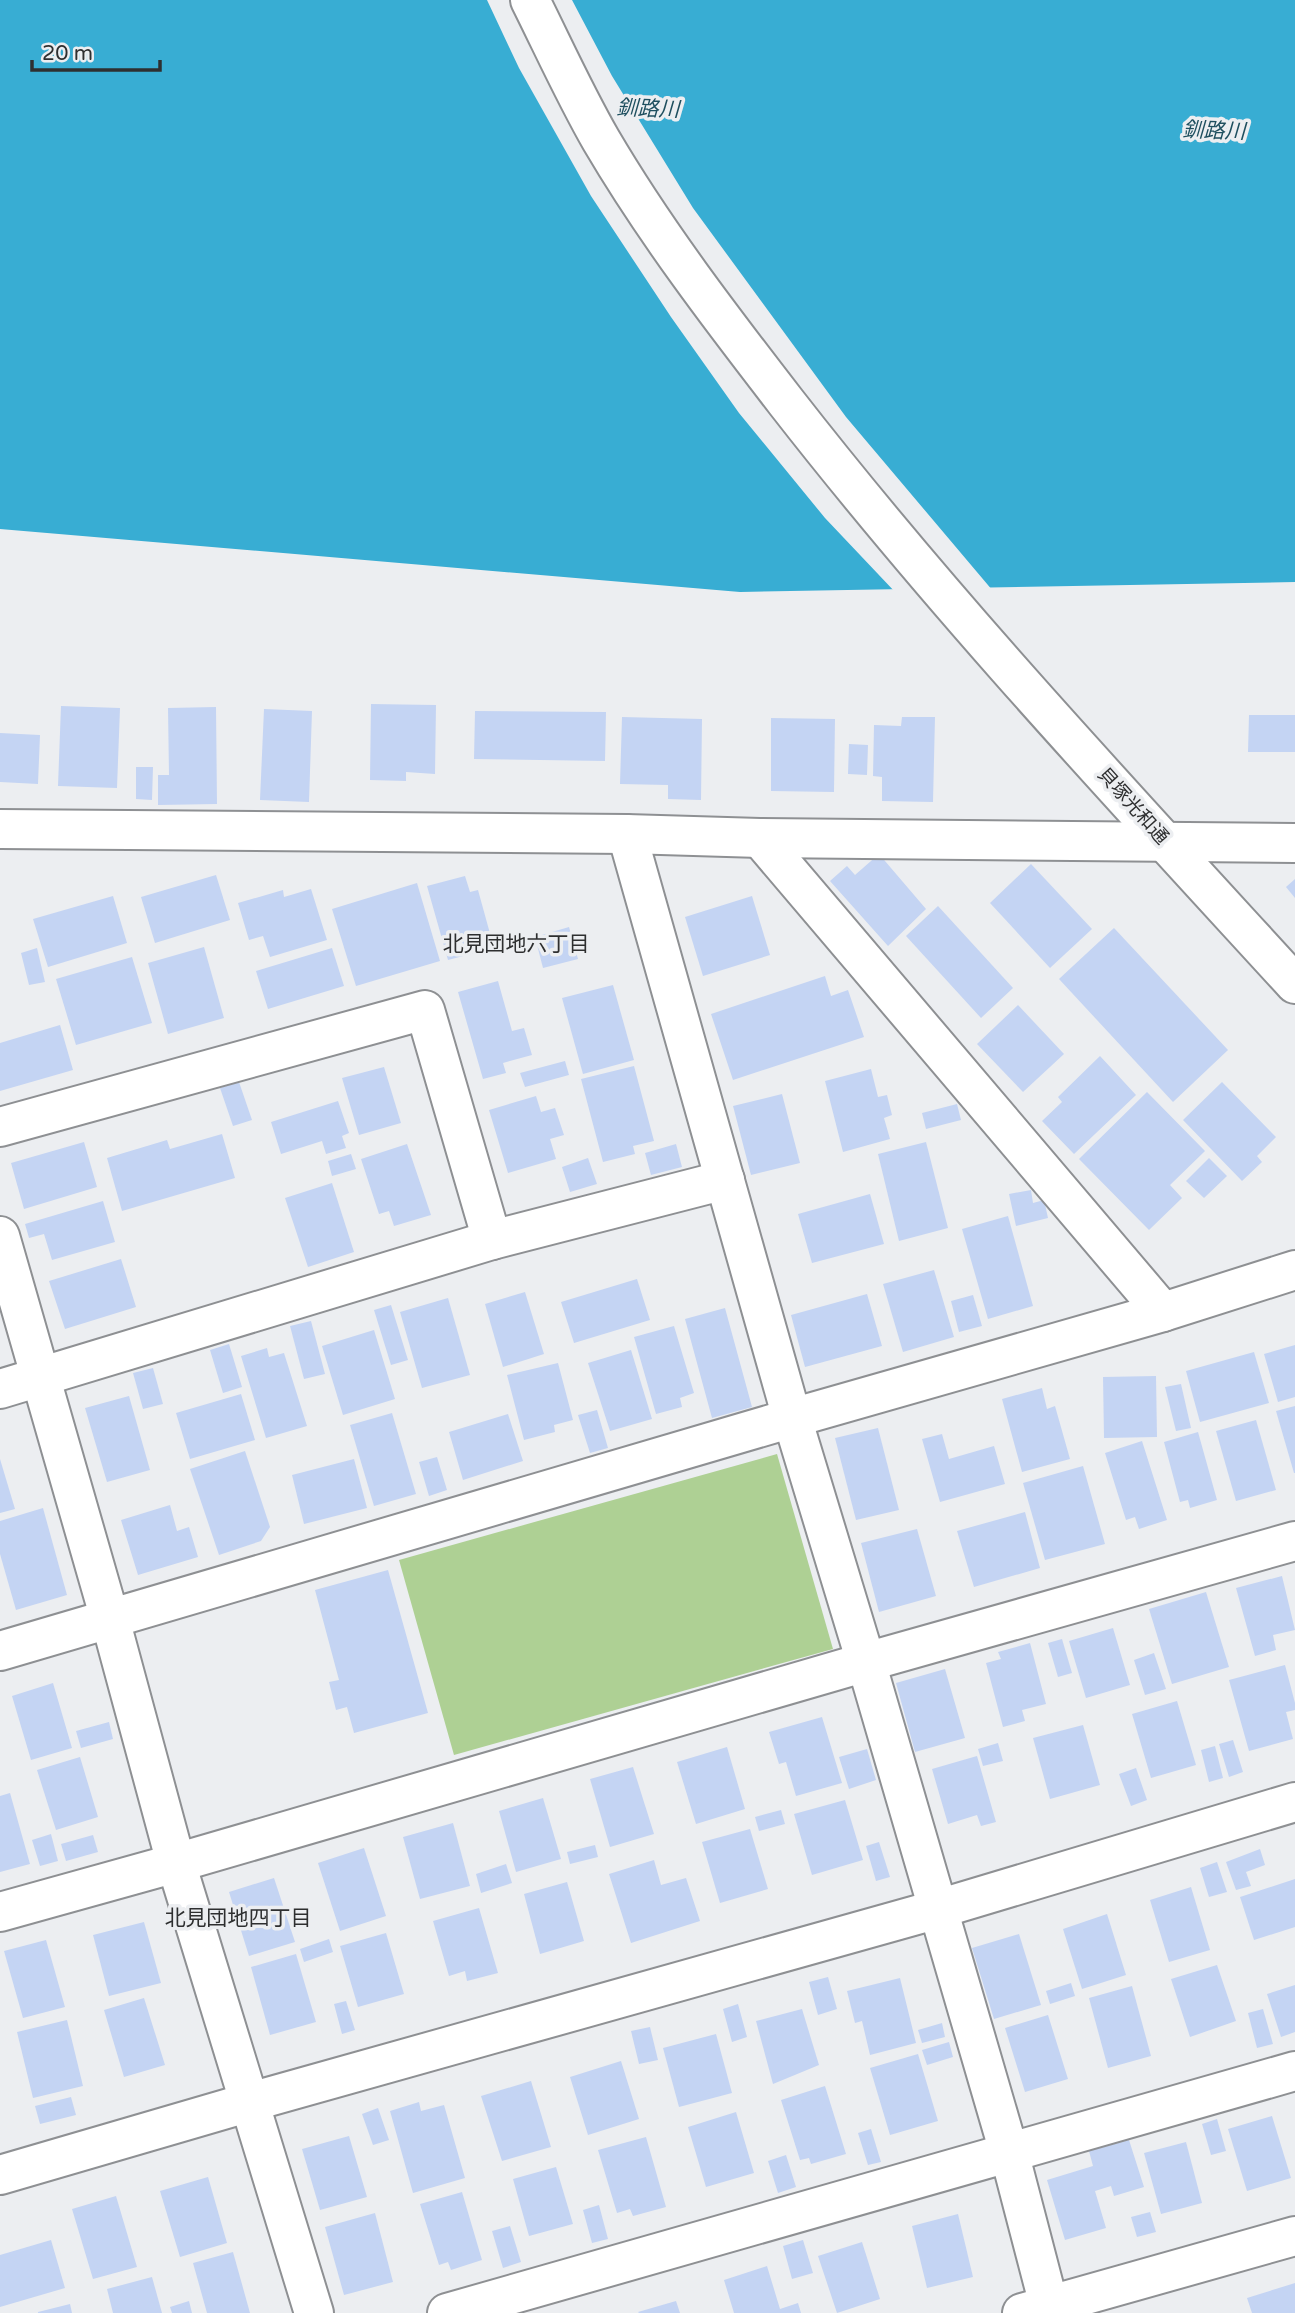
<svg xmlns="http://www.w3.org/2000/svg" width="1295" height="2313" font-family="'Varela Round','Noto Sans JP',sans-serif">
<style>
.park{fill:#aed094}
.water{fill:#38add3}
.pier{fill:#eceef1}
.building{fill:#c4d4f3}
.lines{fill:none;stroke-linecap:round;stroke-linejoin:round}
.street-casing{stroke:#8e9093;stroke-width:42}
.secondary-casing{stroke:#8e9093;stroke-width:42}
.street{stroke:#fff;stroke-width:38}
.secondary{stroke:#fff;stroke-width:38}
.labels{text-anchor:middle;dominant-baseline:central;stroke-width:7;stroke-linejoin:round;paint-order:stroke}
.street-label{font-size:19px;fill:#2e2f30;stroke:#eceef1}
.water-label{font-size:21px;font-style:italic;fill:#1f4f5f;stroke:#eceef1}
.neighbourhood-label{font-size:21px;fill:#2e2f30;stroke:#eceef1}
</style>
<rect width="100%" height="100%" fill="#eceef1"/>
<!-- park -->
<polygon class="park" points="777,1454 833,1649 454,1755 399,1560"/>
<!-- water -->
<polygon class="water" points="0,0 1295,0 1295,582 740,592 0,529"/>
<!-- pier -->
<polygon class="pier" points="487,0 572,0 612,76 693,208 846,417 993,591 896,593 825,518 739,413 671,317 591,196 519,68"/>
<!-- building -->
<g class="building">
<polygon points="371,704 436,705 435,774 406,772 406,781 370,780"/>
<polygon points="61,706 120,708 117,788 58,786"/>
<polygon points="216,707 217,804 158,805 158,775 169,775 168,708"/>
<polygon points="264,709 312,711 309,802 260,800"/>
<polygon points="475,711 606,712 605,761 474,759"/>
<polygon points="1249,715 1295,715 1295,752 1248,752"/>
<polygon points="622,717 702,719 701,800 668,799 668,785 620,784"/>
<polygon points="902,717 935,717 933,802 882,801 882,777 873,776 874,725 901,726"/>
<polygon points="771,718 835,719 834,792 771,791"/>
<polygon points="0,733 40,735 38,784 0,782"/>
<polygon points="849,744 868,745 867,775 848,774"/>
<polygon points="136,767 153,767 152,800 136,799"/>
<polygon points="879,854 926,909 888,946 830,881 847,866 855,875"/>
<polygon points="1031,864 1092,929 1050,968 990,903"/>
<polygon points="216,875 230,920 155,943 141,897"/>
<polygon points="465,876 470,892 478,890 494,948 448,960 427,886"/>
<polygon points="1295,879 1295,898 1286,887"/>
<polygon points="417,883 440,961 356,986 332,909"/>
<polygon points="311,889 327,940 270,957 263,936 249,940 238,903 283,890 284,897"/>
<polygon points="113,896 127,943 48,967 33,919"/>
<polygon points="752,896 770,955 703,976 685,917"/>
<polygon points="938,906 1013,988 981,1018 906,936"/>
<polygon points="569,927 578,959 543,968 535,937"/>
<polygon points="1114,928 1228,1050 1173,1102 1059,979"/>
<polygon points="204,947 224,1018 168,1034 148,963"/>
<polygon points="37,948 45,982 29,985 21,953"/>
<polygon points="332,948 344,986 268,1009 256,971"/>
<polygon points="132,957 152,1023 76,1045 56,979"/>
<polygon points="825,976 831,996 848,990 864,1037 733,1080 711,1014"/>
<polygon points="498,981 512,1031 524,1028 532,1055 503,1063 506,1073 483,1079 458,992"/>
<polygon points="613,985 634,1060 583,1074 562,998"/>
<polygon points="1018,1005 1064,1054 1023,1092 977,1044"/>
<polygon points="60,1025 73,1070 0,1091 0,1043"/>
<polygon points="1100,1056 1136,1095 1074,1154 1042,1121 1062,1102 1058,1097"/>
<polygon points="565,1061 569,1075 525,1087 520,1073"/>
<polygon points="634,1066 654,1141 633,1146 635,1154 603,1162 581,1079"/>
<polygon points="384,1067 401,1123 359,1135 342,1078"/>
<polygon points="871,1069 878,1097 887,1095 892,1115 884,1118 890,1139 843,1152 825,1081"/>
<polygon points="239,1082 252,1120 233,1126 220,1088"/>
<polygon points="1222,1082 1276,1137 1257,1156 1262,1162 1242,1181 1183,1120"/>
<polygon points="1147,1092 1205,1151 1170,1185 1182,1198 1149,1230 1079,1159"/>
<polygon points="782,1094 800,1163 751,1175 733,1106"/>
<polygon points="536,1096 541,1112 555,1108 564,1135 550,1139 556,1159 508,1173 489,1110"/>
<polygon points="338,1101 349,1133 342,1136 346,1148 326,1154 322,1141 281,1154 271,1122"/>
<polygon points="957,1104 961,1120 926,1129 922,1113"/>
<polygon points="222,1134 235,1178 122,1211 107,1158 167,1140 170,1149"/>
<polygon points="84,1142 97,1187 24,1209 11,1163"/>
<polygon points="926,1142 948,1228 899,1241 878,1154"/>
<polygon points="407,1144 431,1215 394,1226 389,1211 379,1214 361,1159"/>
<polygon points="676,1144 682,1167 651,1175 645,1153"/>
<polygon points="351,1154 356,1169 332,1176 328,1161"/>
<polygon points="588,1158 597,1184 570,1192 562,1167"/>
<polygon points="1209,1158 1227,1176 1204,1198 1186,1181"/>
<polygon points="332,1183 354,1252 308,1267 285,1198"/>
<polygon points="1031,1190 1033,1203 1044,1200 1048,1218 1016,1226 1009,1194"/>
<polygon points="870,1194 884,1244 812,1263 798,1214"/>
<polygon points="103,1201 115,1242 52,1260 44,1234 29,1238 25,1224"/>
<polygon points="1008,1216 1033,1306 988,1319 962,1229"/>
<polygon points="121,1259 136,1307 65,1329 49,1281"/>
<polygon points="934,1270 954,1337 903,1352 883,1284"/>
<polygon points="637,1279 650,1320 574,1343 561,1302"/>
<polygon points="525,1292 544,1354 503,1367 485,1304"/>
<polygon points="867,1294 882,1346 805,1367 791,1315"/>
<polygon points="973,1295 982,1326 959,1332 951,1301"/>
<polygon points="448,1298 470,1375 422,1388 400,1312"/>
<polygon points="391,1305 408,1360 391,1365 374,1310"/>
<polygon points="725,1308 752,1407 712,1418 685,1319"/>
<polygon points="311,1321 325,1374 304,1379 290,1326"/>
<polygon points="674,1326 694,1393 680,1398 682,1407 656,1414 634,1337"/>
<polygon points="374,1330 395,1399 343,1415 322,1346"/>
<polygon points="229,1344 242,1387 223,1393 210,1350"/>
<polygon points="1295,1345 1295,1397 1278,1402 1264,1354"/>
<polygon points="267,1348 269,1357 284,1353 307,1426 266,1438 241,1356"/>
<polygon points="631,1350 652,1419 610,1431 588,1363"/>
<polygon points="1254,1352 1269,1403 1200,1422 1186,1371"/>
<polygon points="558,1363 573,1420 554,1425 555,1432 524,1440 507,1375"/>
<polygon points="153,1368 163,1404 143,1409 133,1373"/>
<polygon points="1156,1376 1157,1437 1104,1438 1103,1377"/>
<polygon points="1181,1384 1191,1428 1176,1431 1165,1387"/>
<polygon points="1042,1388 1047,1409 1055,1406 1070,1459 1022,1472 1002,1399"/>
<polygon points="241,1394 255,1440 190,1459 176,1413"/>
<polygon points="129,1396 150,1470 107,1482 85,1408"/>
<polygon points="1295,1406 1295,1473 1294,1473 1276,1411"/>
<polygon points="597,1410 608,1448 590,1453 578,1415"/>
<polygon points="392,1413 416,1494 374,1506 350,1425"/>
<polygon points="508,1414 523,1461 463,1480 449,1432"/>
<polygon points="1256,1420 1276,1490 1236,1501 1216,1431"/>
<polygon points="878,1428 899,1510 856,1520 835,1438"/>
<polygon points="1198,1432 1217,1500 1190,1508 1188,1500 1180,1502 1164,1442"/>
<polygon points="942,1434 949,1459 994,1446 1005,1484 940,1502 922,1439"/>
<polygon points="1142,1441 1167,1520 1139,1529 1135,1517 1126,1520 1105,1453"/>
<polygon points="245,1451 270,1527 261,1541 219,1555 190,1469"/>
<polygon points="437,1457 447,1490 429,1496 419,1462"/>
<polygon points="0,1459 15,1509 0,1513"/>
<polygon points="354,1459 367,1508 304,1524 292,1475"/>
<polygon points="1083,1466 1105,1544 1045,1560 1023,1483"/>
<polygon points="170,1505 177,1531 189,1527 198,1557 138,1575 121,1520"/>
<polygon points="43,1508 67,1595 16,1610 0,1554 0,1521"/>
<polygon points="1025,1512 1040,1568 974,1587 957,1531"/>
<polygon points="917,1529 936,1596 879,1612 861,1543"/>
<polygon points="388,1570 428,1713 354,1733 347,1707 336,1710 329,1682 339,1680 315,1590"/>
<polygon points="1282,1576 1295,1630 1273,1635 1276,1650 1255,1656 1236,1588"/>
<polygon points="1206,1592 1229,1667 1172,1684 1149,1609"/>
<polygon points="1113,1628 1130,1685 1086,1698 1069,1641"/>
<polygon points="1062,1639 1072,1673 1058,1677 1048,1643"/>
<polygon points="1030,1643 1046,1704 1022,1710 1025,1721 1003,1727 986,1663 1001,1659 998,1652"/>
<polygon points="1154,1653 1166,1689 1145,1695 1134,1660"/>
<polygon points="1285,1665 1295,1703 1295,1710 1286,1712 1293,1739 1249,1751 1229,1680"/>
<polygon points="945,1669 965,1738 915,1752 896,1683"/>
<polygon points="53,1683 72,1748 31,1760 12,1696"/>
<polygon points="1177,1701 1196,1765 1151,1778 1132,1714"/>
<polygon points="822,1717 842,1783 796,1796 786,1762 779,1764 769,1732"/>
<polygon points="109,1722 113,1739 81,1748 76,1731"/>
<polygon points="1083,1725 1100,1785 1050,1799 1033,1738"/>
<polygon points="1233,1740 1243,1772 1229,1777 1219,1744"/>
<polygon points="998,1743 1003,1761 983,1766 978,1749"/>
<polygon points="1215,1746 1223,1778 1209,1782 1201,1750"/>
<polygon points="727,1747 745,1809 696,1824 677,1762"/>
<polygon points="867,1749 876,1780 849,1789 839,1757"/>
<polygon points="977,1756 996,1822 981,1826 977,1815 948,1824 932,1769"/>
<polygon points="80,1757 98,1817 56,1830 37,1770"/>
<polygon points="633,1767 654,1834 610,1847 590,1779"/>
<polygon points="1136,1768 1147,1800 1131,1806 1119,1774"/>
<polygon points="10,1793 30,1864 0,1872 0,1796"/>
<polygon points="543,1798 561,1859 516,1872 499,1811"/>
<polygon points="845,1800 863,1860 812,1875 794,1814"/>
<polygon points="781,1810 785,1824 759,1831 755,1817"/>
<polygon points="453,1823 470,1886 420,1899 403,1837"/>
<polygon points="750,1829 768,1889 720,1903 702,1842"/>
<polygon points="51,1834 58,1861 40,1866 32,1840"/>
<polygon points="93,1835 98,1852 66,1861 61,1844"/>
<polygon points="879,1842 890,1877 876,1881 866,1846"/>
<polygon points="595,1845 598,1857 570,1864 567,1852"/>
<polygon points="364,1848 386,1916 340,1931 318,1863"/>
<polygon points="1260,1849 1265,1865 1246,1872 1251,1886 1236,1890 1226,1862"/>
<polygon points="654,1860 661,1885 686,1878 700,1921 631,1943 609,1874"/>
<polygon points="1217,1862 1227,1892 1209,1897 1200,1868"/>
<polygon points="506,1864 512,1883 481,1893 476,1874"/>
<polygon points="274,1878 295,1942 249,1956 229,1892"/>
<polygon points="1295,1879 1295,1927 1254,1940 1240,1897"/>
<polygon points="567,1882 584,1941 540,1954 524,1894"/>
<polygon points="1191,1887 1210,1950 1169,1962 1150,1900"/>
<polygon points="479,1908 498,1973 467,1981 465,1971 449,1976 433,1921"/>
<polygon points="1107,1914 1126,1975 1082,1989 1063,1929"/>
<polygon points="144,1922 161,1983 109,1996 93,1935"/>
<polygon points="386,1933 404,1994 358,2007 340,1946"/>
<polygon points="1019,1934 1041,2005 994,2019 972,1948"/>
<polygon points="329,1939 333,1952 304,1962 300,1949"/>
<polygon points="46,1940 65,2007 23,2018 4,1951"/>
<polygon points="296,1954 316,2022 270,2035 251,1967"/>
<polygon points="1217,1965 1236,2021 1190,2037 1171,1979"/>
<polygon points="828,1977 837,2009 818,2015 809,1982"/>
<polygon points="900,1978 916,2043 870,2055 862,2021 855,2023 847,1991"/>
<polygon points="1071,1983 1075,1996 1050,2004 1046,1991"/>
<polygon points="1295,1985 1295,2032 1281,2037 1267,1994"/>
<polygon points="1132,1986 1151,2056 1108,2068 1089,1998"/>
<polygon points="144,1998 165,2065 124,2077 104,2010"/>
<polygon points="346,2001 355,2030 342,2034 334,2004"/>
<polygon points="738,2004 747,2037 732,2042 723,2009"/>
<polygon points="802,2009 819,2065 773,2084 756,2021"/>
<polygon points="1263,2009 1273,2044 1257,2048 1248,2013"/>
<polygon points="1048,2015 1068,2079 1025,2092 1005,2028"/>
<polygon points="67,2020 83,2086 33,2098 17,2032"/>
<polygon points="942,2023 945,2037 922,2043 918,2030"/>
<polygon points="650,2027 658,2060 639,2064 631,2031"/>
<polygon points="716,2034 732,2093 679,2107 663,2048"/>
<polygon points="949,2042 953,2057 927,2065 922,2050"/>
<polygon points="918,2054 938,2121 890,2135 870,2068"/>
<polygon points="621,2061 639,2119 588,2135 570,2077"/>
<polygon points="531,2081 551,2147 502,2161 481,2096"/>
<polygon points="825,2086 846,2154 811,2164 809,2158 800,2160 781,2100"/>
<polygon points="71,2097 76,2115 40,2124 35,2106"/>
<polygon points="419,2102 421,2111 444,2105 465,2178 413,2193 390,2111"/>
<polygon points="378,2108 389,2140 373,2145 362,2114"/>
<polygon points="736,2112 754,2173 706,2187 688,2127"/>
<polygon points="1272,2116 1291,2178 1247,2191 1228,2129"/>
<polygon points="1217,2119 1226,2151 1211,2155 1202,2124"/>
<polygon points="871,2129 881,2162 868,2165 858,2133"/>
<polygon points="349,2136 367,2197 320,2210 302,2149"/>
<polygon points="646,2137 666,2207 633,2216 630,2209 617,2213 598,2150"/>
<polygon points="1129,2140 1144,2187 1114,2196 1111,2186 1095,2191 1106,2228 1065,2240 1047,2180 1093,2166 1089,2151"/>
<polygon points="1186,2142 1202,2203 1161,2214 1144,2153"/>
<polygon points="786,2155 796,2187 778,2193 768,2161"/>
<polygon points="556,2167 573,2224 529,2236 513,2179"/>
<polygon points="208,2177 227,2243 180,2257 160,2191"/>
<polygon points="462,2192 482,2260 451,2270 448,2262 439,2265 420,2204"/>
<polygon points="116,2196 137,2267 93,2279 72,2209"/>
<polygon points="599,2205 608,2239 592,2243 583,2210"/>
<polygon points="1150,2212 1156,2232 1137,2237 1131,2217"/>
<polygon points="375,2213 393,2282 344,2295 325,2227"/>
<polygon points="958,2214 973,2277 927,2288 912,2226"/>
<polygon points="510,2226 521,2262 503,2268 492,2231"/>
<polygon points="51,2240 65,2288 0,2307 0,2255"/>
<polygon points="803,2240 813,2273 792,2279 783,2246"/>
<polygon points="862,2242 880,2299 837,2313 818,2256"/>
<polygon points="233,2252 250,2313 207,2313 193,2263"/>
<polygon points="767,2266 780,2309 798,2303 801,2313 734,2313 724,2280"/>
<polygon points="152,2277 162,2313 113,2313 107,2289"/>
<polygon points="1295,2283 1295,2313 1252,2313 1247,2298"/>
<polygon points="189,2301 192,2313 172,2313 170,2307"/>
<polygon points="676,2301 680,2313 639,2313 638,2312"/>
<polygon points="70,2304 72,2313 38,2313 38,2312"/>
</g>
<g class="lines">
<!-- street casing -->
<g class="street-casing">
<g id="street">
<polyline points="0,829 627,834 760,838 1295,843"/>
<polyline points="627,834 792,1418 866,1662 1009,2152 1051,2313"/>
<polyline points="760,838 1163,1312"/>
<polyline points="0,1127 425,1010 492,1240"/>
<polyline points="0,1236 110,1619 176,1863 314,2313"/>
<polyline points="0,1389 492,1240 725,1180"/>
<polyline points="0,1651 792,1418 1163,1312 1295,1270"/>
<polyline points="0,1912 176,1863 866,1662 1295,1541"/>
<polyline points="0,2175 250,2102 938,1909 1295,1802"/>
<polyline points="447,2313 1295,2071"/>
<polyline points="1022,2313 1295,2236"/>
</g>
</g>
<!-- secondary casing -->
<g class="secondary-casing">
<path id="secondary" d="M530,0C553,46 575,95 601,140C655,232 721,318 786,402C944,605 1121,794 1295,984"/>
</g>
<!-- street -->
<use href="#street" class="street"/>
<!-- secondary -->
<use href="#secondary" class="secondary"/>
</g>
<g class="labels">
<!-- street labels -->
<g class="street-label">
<text transform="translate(1133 806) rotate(48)">貝塚光和通</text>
</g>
<!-- water labels -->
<g class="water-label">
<text transform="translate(648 109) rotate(2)">釧路川</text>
<text transform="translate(1214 131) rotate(2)">釧路川</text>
</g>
<!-- neighbourhood labels -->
<g class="neighbourhood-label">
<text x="516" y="944">北見団地六丁目</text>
<text x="238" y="1918">北見団地四丁目</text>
</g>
</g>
<!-- scale -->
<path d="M32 60v10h128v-10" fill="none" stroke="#2e2f30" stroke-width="3.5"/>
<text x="42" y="60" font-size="21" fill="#2e2f30" stroke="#eceef1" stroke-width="5" paint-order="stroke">20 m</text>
</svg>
